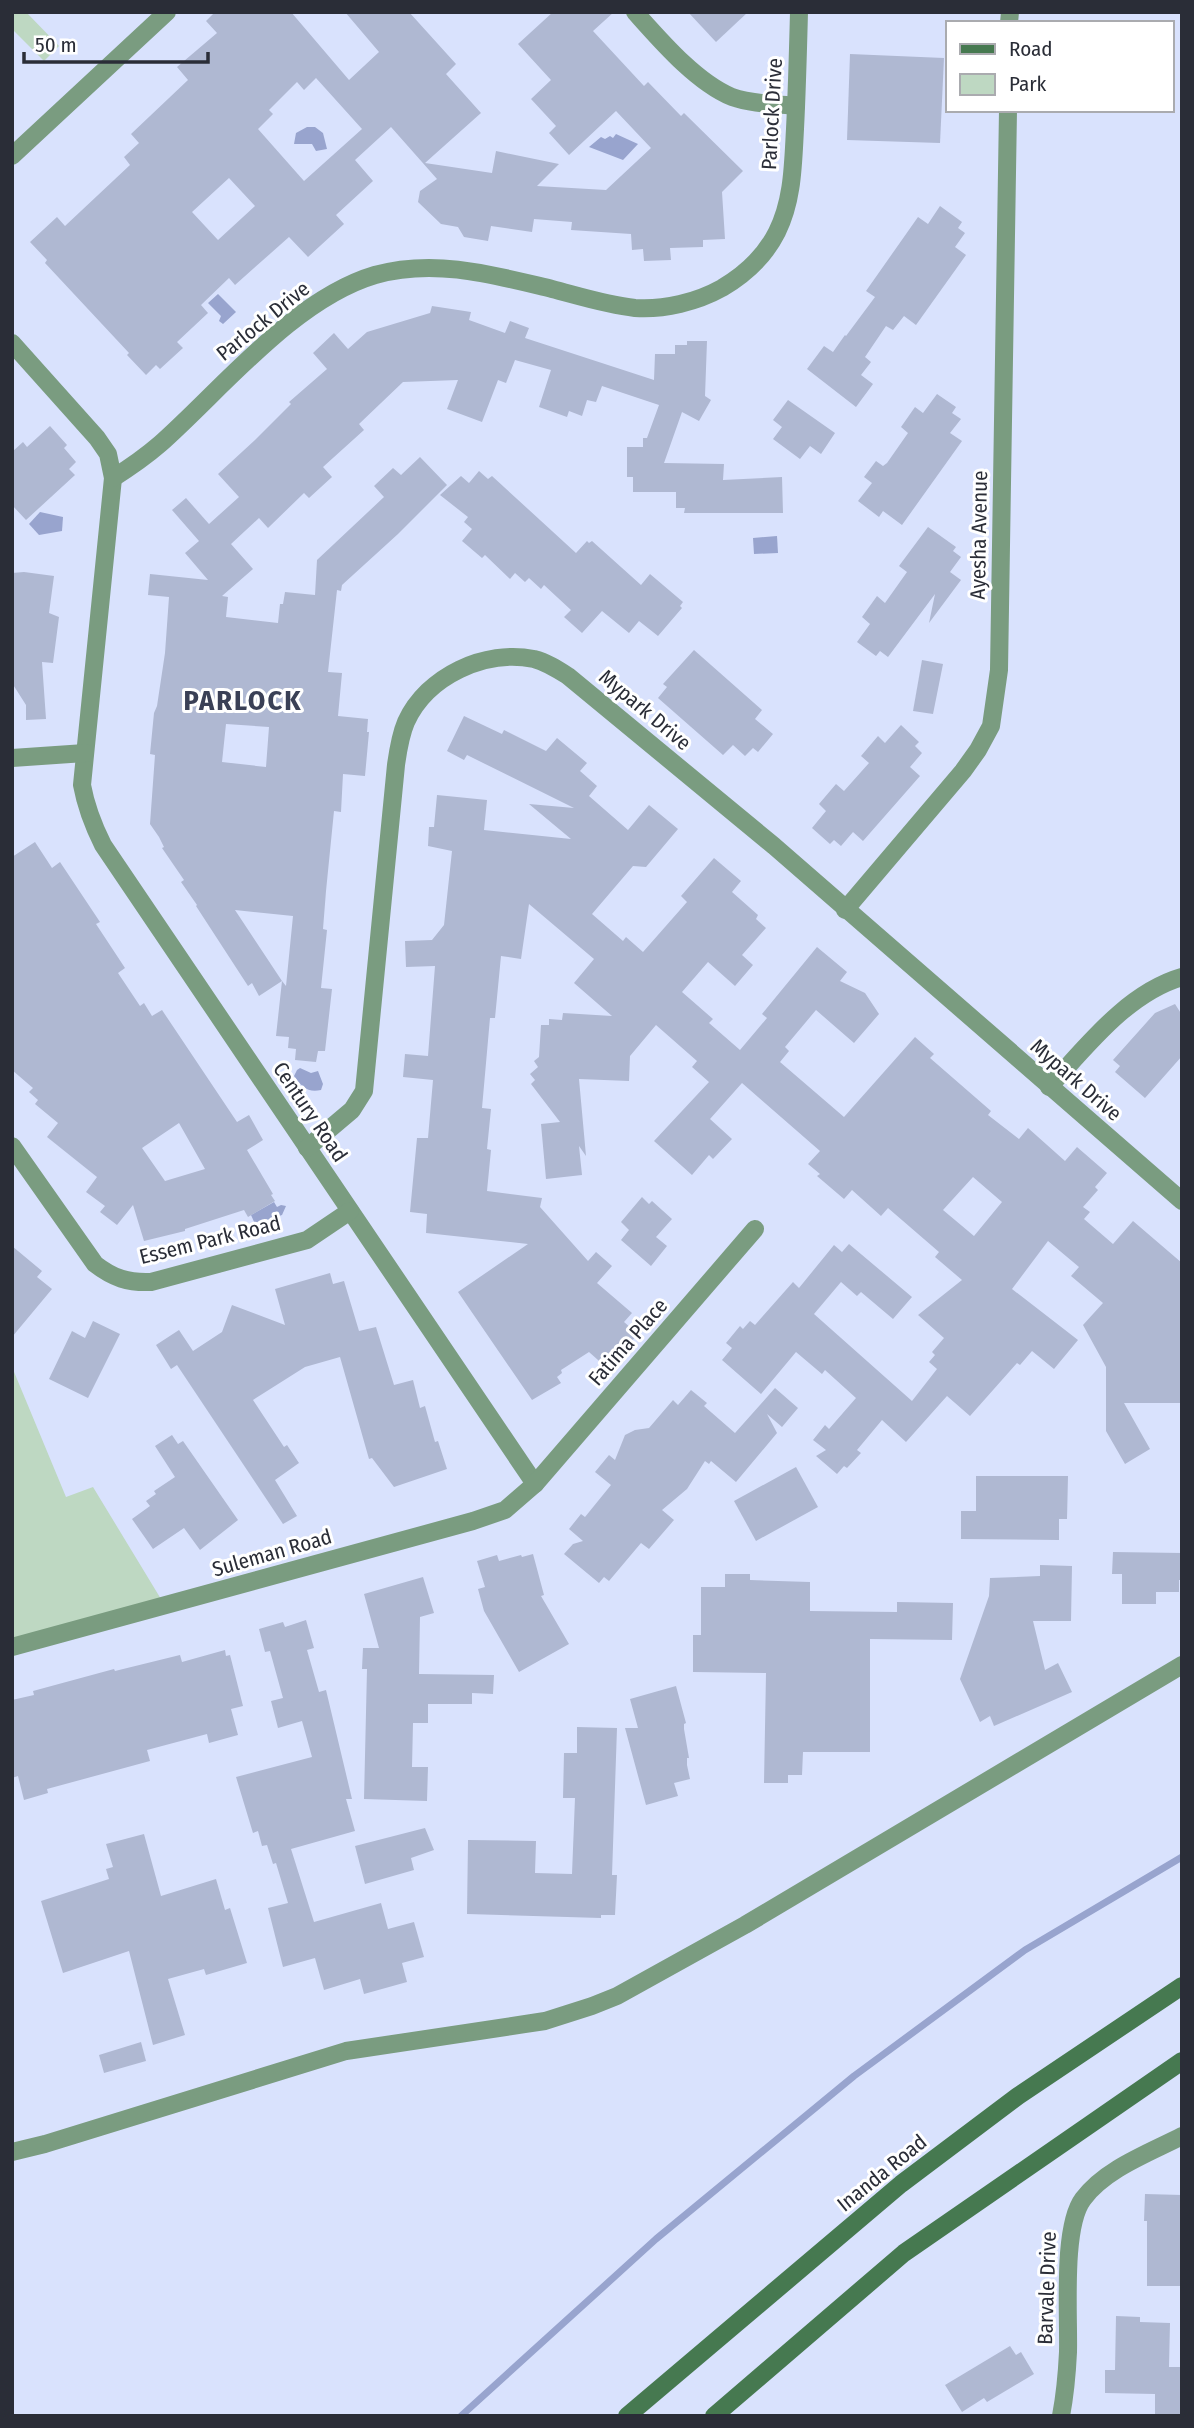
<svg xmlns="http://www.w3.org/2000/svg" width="1194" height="2428" font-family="'Fira Sans Condensed',sans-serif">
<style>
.green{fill:#bed8c2}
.water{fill:#98a4ce}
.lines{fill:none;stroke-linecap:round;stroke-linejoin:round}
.stream{stroke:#98a4ce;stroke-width:7}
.building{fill:#afb8d2;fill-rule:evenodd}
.minor{stroke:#7a9c80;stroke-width:18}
.secondary{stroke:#467950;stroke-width:18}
.labels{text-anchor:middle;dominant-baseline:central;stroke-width:6;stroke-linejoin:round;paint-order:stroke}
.street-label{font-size:21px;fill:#2a2d37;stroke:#fff}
.district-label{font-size:28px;font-weight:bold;letter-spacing:2px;fill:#3a4056;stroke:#fff}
</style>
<rect width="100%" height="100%" fill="#d9e2fd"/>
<!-- green -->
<g class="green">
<polygon points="12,12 26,12 59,46 44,61 12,29"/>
<polygon points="12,1367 66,1497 93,1487 164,1604 12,1644"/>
</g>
<!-- water -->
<g class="water">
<polygon points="307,127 315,127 323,133 327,149 316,151 312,144 294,144 296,133"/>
<polygon points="616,134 638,144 623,160 589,147 601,137 605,139 610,136 613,138"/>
<polygon points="218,294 236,312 223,324 219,321 221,316 208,303"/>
<polygon points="40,512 63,517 62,531 39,535 29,524"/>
<polygon points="777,536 778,553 754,554 753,538"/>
<path d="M300,1068L311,1073L318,1071L323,1084L321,1090C308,1093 302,1087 294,1076L297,1070Z"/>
<polygon points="274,1202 277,1207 281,1205 286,1206 282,1215 255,1224 251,1215"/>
</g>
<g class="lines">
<!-- stream -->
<polyline class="stream" points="461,2416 656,2239 854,2076 1025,1950 1182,1857"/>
</g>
<!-- building -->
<g class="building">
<path d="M215,12H291L349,80L379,52L345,12H409L456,64L446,74L481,113L425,163L492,173L496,151L559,164L537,186L606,190L651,148L616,111L569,155L549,133L556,126L531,99L551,80L518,44L553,12H614L593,31L644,86L648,82L681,116L684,113L743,171L722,192L725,239L703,240V247L670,248L671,260L644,261L643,249L632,250L631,234L571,230L572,222L534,219L532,232L491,226L488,241L464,237L458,227L441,224L418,202L420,191L437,179L391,127L355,160L373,181L336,215L344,224L308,257L289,237L235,285L229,278L201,305L208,313L177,342L183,348L160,369L156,365L146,375L127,355L129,353L45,263L47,260L30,242L57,217L65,226L130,165L124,157L139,143L131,134L188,80L177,67L217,33L206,21ZM316,78L362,129L304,181L258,129L273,114L269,110L297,82L304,90ZM229,178L255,206L218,240L192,212Z"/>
<polygon points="688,12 748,12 716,42"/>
<polygon points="850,54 944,58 940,143 847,140"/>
<polygon points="940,206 962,222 958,228 965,233 955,247 966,255 916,325 904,316 893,330 886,326 865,357 871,362 861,375 873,384 856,407 807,369 824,346 833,352 845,335 846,336 875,297 866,291 918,217 928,224"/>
<path d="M432,306L471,312L469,320L505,333L510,321L529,328L525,338L654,380L655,354H675V345H687V341H707L705,396L711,400L699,421L682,412L664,463L724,464L723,480L782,477L783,513H684L685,508H676V492H633V477H627V447H643V438H647L659,405L602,386L596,402L587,400L582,416L569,411L567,417L539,407L551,370L515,360L506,383L498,380L482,422L447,409L458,380L403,382L359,424L364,430L323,467L332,477L309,498L304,493L268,528L259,518L231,544L253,569L222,596L228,597L226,617L278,623L280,604H283L285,592L315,595L317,560L384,497L374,486L393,468L401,475L420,457L447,485L398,534L342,585L341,591L337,590L328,672L342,673L338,716L368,719L367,732H369L365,776L343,774L341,812L334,811L326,891L323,929L327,930L321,988L332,989L325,1051H318L316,1062L295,1060L296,1049L288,1048L289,1037L276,1036L282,981L259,996L252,983L248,986L196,906L197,905L181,882L184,880L162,848L164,847L159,837L150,824L155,755L150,754L154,713L157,706L165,653L169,597L148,595L150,574L208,580L185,553L199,541L172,510L186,498L209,524L239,497L218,474L255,440L291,404L289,402L327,369L313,353L334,333L348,349L367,332L430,313ZM226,724L269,727L266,767L222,762ZM235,910L293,916L286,986L282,981Z"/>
<polygon points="937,394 956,407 952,413 961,419 950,433 962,441 902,525 883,511 879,517 858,501 872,483 864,477 876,461 883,466 887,463 908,433 901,427 915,407 923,413"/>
<polygon points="788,400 835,433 821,454 810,446 800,459 773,439 782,427 773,420"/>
<polygon points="50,426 67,445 64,448 76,462 69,469 75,475 26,520 12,505 12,452 23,442 27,447"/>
<polygon points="479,471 488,479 492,476 576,553 587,541 589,543 592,541 641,585 650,574 683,602 680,606 682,608 658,636 639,621 629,633 602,611 582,633 564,617 571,610 544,585 541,589 529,578 525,582 515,573 510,579 485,555 482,558 462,541 472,529 464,522 468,517 440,495 461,476 469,483"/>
<polygon points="928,527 956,547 953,551 961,557 950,572 961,580 929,623 935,594 888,657 880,651 876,656 857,642 870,624 862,617 877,596 885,603 907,572 899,566"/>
<polygon points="24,572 54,576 49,613 59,617 53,663 42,662 46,719 26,720 26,705 12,683 12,573"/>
<polygon points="694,650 762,710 755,719 773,734 758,752 753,748 745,756 733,745 723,755 658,698 667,687 663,684"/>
<polygon points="922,660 943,664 933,714 913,711"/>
<path d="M464,716L502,734L504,730L546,751L557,738L587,763L580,771L597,786L589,796L628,830L649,805L678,829L646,867L633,866L592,914L623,941L626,937L643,952L687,902L681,896L714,858L741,881L732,892L758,915L756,919L766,928L742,955L753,965L735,986L708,962L682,992L713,1019L709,1023L740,1050L767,1018L762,1014L817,947L847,972L840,981L865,993L879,1014L854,1043L816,1010L785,1047L789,1051L780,1062L844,1117L915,1037L934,1054L930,1058L991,1111L988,1115L1019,1139L1028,1128L1065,1161L1077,1147L1107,1173L1095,1187L1098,1190L1083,1207L1090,1212L1084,1219L1113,1244L1133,1221L1182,1263V1403H1124L1150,1449L1125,1464L1106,1431V1367L1083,1325L1103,1303L1071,1276L1079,1267L1048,1241L1012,1289L1078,1340L1054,1369L1032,1351L1020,1365L1017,1363L970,1416L947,1396L906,1442L882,1420L857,1450L861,1453L847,1468L844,1466L837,1474L816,1456L826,1450L813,1440L825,1425L829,1429L856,1398L825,1370L822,1374L796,1352L761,1394L722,1360L732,1348L726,1343L740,1326L743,1329L750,1321L755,1325L793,1282L799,1288L834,1245L842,1252L849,1244L912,1297L893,1319L861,1292L857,1296L841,1282L814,1314L912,1401L937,1369L929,1362L935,1355L932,1352L944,1338L918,1315L962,1280L935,1257L939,1252L888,1208L881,1216L852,1190L844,1199L817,1176L820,1174L808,1164L820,1151L742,1083L710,1119L732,1139L713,1159L709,1155L692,1175L654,1141L709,1082L692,1067L697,1061L656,1025L630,1056L629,1081L579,1079L586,1156L579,1146L582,1175L546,1179L541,1124L560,1122L531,1084L535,1080L530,1074L538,1067L534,1061L539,1057L541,1025H549V1019L562,1020L563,1013L612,1016L574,983L594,959L529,904L521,959L501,956L495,1018H490L482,1108L491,1109L487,1149L491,1150L487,1191L542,1198L540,1207L588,1261L596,1252L612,1266L597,1283L632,1313L624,1322L638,1334L607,1368L589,1352L561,1370L562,1373L557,1377L561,1383L532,1400L458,1292L528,1244L426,1233L427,1214L410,1212L417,1138H428L433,1080L403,1077L405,1054L428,1056L435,966L406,967L405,941L432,940L444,925L452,851L428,846L429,827H434L437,795L487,800L484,830L571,839L529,804L574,808L467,755L464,760L447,751ZM973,1177L1002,1202L974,1236L943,1210Z"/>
<polygon points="901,725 919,742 915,746 922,753 910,767 920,776 863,841 853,832 841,846 834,840 830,844 812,828 826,811 819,804 836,784 844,791 869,763 861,756 878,736 885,743"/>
<path d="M35,842L52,868L60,862L100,922L96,924L125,968L118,973L140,1006L144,1003L152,1016L162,1010L237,1122L249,1115L263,1140L247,1150L273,1194L271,1195L275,1201L248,1217L244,1210L185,1229V1231L144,1241L133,1205L117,1225L100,1212L105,1206L86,1192L97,1177L47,1137L58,1123L35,1104L38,1100L29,1092L33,1088L12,1070V857ZM179,1123L205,1169L165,1181L142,1148Z"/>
<polygon points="1175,1004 1182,1015 1182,1056 1145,1098 1115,1072 1120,1066 1113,1060 1155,1013"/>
<polygon points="642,1197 649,1204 652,1201 672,1219 656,1237 667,1246 651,1266 621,1240 629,1230 621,1222"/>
<polygon points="12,1246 42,1271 37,1277 52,1289 12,1337"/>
<polygon points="330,1273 333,1284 344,1281 359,1331 376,1327 394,1385 413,1380 420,1408 425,1406 435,1442 438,1441 447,1469 394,1487 372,1458 369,1459 340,1357 305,1367 253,1400 284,1447 287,1445 299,1463 275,1480 297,1516 283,1524 177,1365 171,1369 156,1345 179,1330 193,1351 222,1332 232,1305 285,1325 275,1289"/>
<polygon points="93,1321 120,1334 88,1398 49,1379 72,1331 85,1338"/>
<polygon points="775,1388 798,1408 782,1427 767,1414 777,1433 736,1482 711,1461 709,1464 705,1461 687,1489 662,1510 674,1520 649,1549 641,1543 609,1581 604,1577 599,1583 564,1554 573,1544 583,1541 569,1529 581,1514 585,1517 611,1485 595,1472 609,1455 615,1460 625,1435 635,1430 649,1428 673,1400 678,1405 691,1390 707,1403 704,1406 735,1433"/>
<polygon points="172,1435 178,1444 183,1441 238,1520 200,1550 184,1528 153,1549 132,1519 150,1506 146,1501 156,1494 154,1491 175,1477 155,1446"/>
<polygon points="796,1467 818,1507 756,1541 734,1501"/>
<polygon points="976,1476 1068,1476 1067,1519 1059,1519 1059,1540 961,1539 961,1511 976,1511"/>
<polygon points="1113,1552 1182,1553 1182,1580 1179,1580 1179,1592 1156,1592 1156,1604 1122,1604 1122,1574 1112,1574"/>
<polygon points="533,1554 544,1595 541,1596 569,1644 519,1672 484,1611 478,1589 485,1587 477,1561 497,1555 499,1561 521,1555 522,1557"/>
<polygon points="1040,1565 1072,1566 1071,1621 1033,1621 1045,1670 1058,1663 1072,1692 994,1726 990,1716 980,1722 960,1679 989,1596 990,1578 1040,1576"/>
<polygon points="725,1574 750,1574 750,1580 810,1582 810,1611 897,1612 897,1602 953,1603 952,1640 870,1639 870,1752 803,1752 802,1775 788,1775 788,1783 764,1783 766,1673 693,1672 693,1635 701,1635 701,1587 725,1587"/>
<polygon points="423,1577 434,1613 420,1617 419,1674 494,1675 493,1694 472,1693 472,1704 428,1704 428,1723 413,1723 412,1767 428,1767 427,1801 364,1799 367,1669 362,1669 363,1648 379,1648 364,1594"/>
<polygon points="306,1620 314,1648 307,1650 319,1692 326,1690 352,1799 346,1799 355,1831 291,1849 314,1922 381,1903 388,1929 414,1922 424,1957 402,1963 407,1982 364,1994 360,1979 324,1990 315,1958 283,1967 268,1908 288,1903 276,1863 273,1864 267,1845 262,1846 258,1831 253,1833 236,1777 312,1757 302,1721 278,1728 271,1701 283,1698 270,1651 265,1652 259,1629 283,1622 285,1627"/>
<polygon points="225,1650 226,1656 230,1655 243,1706 231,1709 238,1735 209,1743 207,1734 147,1750 150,1761 47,1789 48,1793 24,1800 18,1776 12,1778 12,1700 34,1695 33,1691 114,1669 115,1671 180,1655 182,1662"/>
<polygon points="676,1686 686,1723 684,1724 684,1729 689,1758 687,1758 687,1765 690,1779 674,1783 678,1796 646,1805 625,1728 638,1728 630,1699"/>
<polygon points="577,1727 617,1728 612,1875 617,1875 615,1915 601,1915 601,1918 467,1914 468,1840 536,1841 535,1873 572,1874 575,1798 563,1798 564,1753 577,1753"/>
<polygon points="425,1828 434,1850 411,1858 414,1870 365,1884 355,1846"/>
<polygon points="144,1834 161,1896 216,1879 225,1910 230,1908 247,1963 206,1975 204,1969 168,1979 185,2035 153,2045 129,1951 63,1973 41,1901 109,1879 106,1869 113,1867 106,1844"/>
<polygon points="141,2042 146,2061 104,2073 99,2055"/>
<polygon points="1145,2194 1182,2195 1182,2286 1147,2286 1147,2221 1144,2221"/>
<polygon points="1116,2316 1140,2317 1140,2322 1170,2323 1169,2367 1182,2367 1182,2416 1155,2416 1155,2394 1105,2393 1105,2370 1115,2370"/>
<polygon points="1010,2346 1016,2355 1021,2352 1034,2374 987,2402 984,2398 962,2412 945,2385"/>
</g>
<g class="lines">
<!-- minor -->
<g class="minor">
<path d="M635,12C661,41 696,82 732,97C752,104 775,104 796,106"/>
<polyline points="1009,23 1010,12"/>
<polyline points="12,156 167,12"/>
<path d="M12,343L97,438L108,454L113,478L82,785C86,807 93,825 103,845L535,1484"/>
<path d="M113,478C129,468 145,457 160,444C222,389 294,299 375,275C435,258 494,275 552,289C579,296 607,305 635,308C664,310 697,302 722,288C744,275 765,256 777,232C793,200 793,164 795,129C797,90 798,51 799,12"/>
<polyline points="12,758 85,753"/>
<polyline points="845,910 963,771 978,750 991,726 999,670 1008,110"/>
<path d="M1049,1087C1086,1047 1127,993 1182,977"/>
<path d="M12,1146L95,1264C113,1278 128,1283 151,1282L307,1240L350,1211"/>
<path d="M307,1148L352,1110L364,1091L396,765C398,751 400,736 406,722C427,676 485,649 534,659C546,662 557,669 568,676L774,846L1182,1201"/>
<polyline points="12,1647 473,1521 505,1510 535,1484 755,1229"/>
<polyline points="12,2152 45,2144 346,2051 545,2021 592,2006 617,1996 745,1925 1182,1665"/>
<path d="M1061,2416C1065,2395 1067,2373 1068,2352C1069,2315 1062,2227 1083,2199C1105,2169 1149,2153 1182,2136"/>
</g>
<!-- secondary -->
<g class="secondary">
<polyline points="627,2416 901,2184 1018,2096 1182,1986"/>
<polyline points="714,2416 904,2253 1182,2061"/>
</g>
</g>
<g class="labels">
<!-- street labels -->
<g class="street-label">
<text transform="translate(772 114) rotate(-87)">Parlock Drive</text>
<text transform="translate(263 321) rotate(-39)">Parlock Drive</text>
<text transform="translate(979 535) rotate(-89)">Ayesha Avenue</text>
<text transform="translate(645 710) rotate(40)">Mypark Drive</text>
<text transform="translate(1076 1080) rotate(41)">Mypark Drive</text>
<text transform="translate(310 1112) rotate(56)">Century Road</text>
<text transform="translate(210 1240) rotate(-14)">Essem Park Road</text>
<text transform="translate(628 1342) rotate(-49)">Fatima Place</text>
<text transform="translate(272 1553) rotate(-16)">Suleman Road</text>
<text transform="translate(882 2173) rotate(-39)">Inanda Road</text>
<text transform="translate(1047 2288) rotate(-88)">Barvale Drive</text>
</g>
<!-- district labels -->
<g class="district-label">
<text x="243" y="700">PARLOCK</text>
</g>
</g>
<!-- border -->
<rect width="1194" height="2428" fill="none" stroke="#2a2d37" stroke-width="28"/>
<!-- legend -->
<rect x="946" y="21" width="228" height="91" fill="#ffffff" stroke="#aaabaf" stroke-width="2"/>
<rect x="960" y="44" width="35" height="10" fill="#467950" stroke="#aaabaf" stroke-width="2"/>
<text x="1009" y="56" font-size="21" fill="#2a2d37">Road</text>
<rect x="960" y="74" width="35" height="21" fill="#bed8c2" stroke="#aaabaf" stroke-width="2"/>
<text x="1009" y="91" font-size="21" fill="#2a2d37">Park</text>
<!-- scale -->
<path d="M24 52v10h184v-10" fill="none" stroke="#2a2d37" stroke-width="3.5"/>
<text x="35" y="52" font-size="21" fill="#2a2d37" stroke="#ffffff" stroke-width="5" paint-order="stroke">50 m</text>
</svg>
